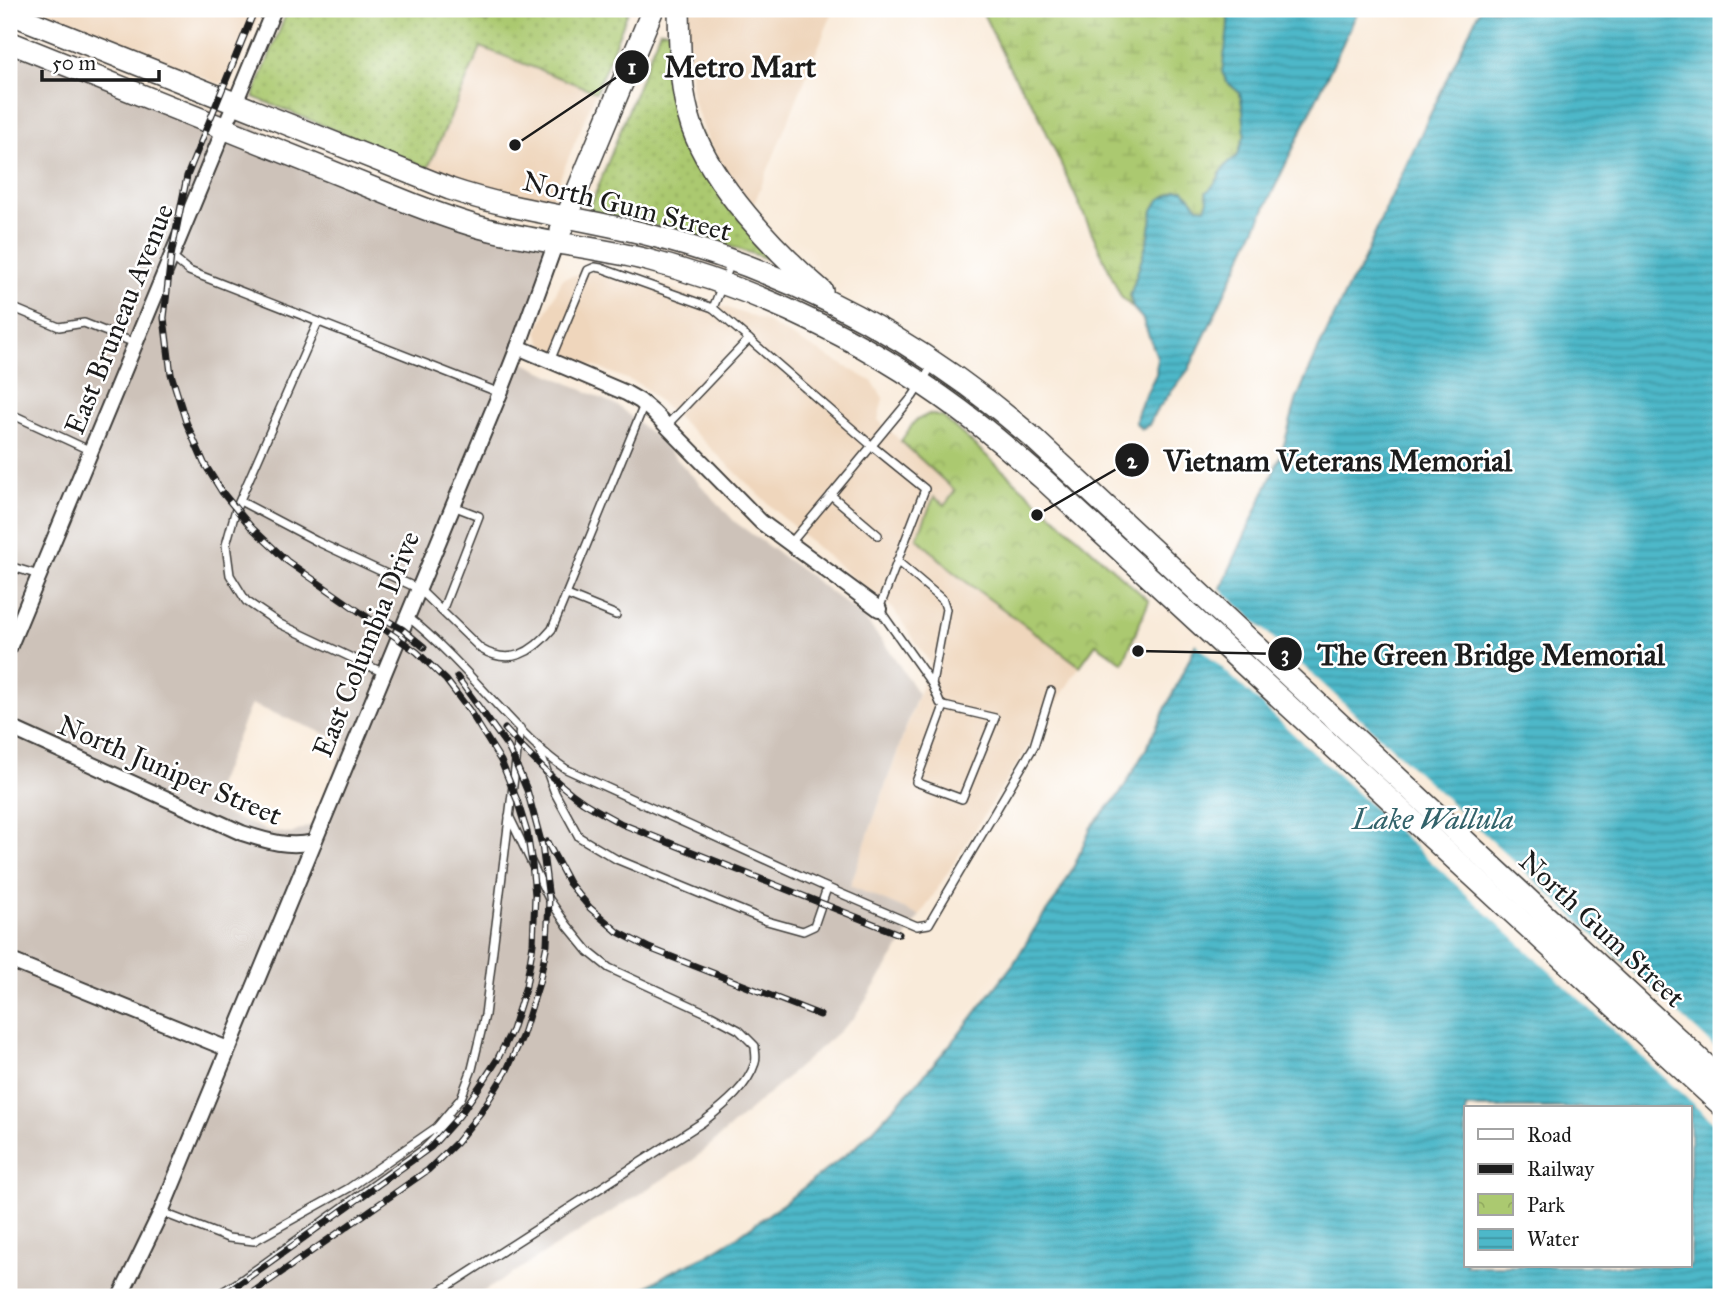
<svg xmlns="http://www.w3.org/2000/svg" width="1730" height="1306" font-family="'IM FELL Great Primer',serif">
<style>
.built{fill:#efd6bc}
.industrial{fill:#cdc2b9;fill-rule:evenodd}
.grass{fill:url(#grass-dots);stroke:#647246;stroke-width:2}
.wetland{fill:url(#wetland-marsh);stroke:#647246;stroke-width:2}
.park{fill:url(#park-crowns);stroke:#647246;stroke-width:2}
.water{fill:url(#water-rules);stroke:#346a72;stroke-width:2;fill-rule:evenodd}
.pier{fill:#f9ebda}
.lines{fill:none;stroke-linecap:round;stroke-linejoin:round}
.lane-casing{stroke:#3d3b38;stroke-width:10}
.street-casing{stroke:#3d3b38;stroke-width:18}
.primary-casing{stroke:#3d3b38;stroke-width:24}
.lane{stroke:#fff;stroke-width:7}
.street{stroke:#fff;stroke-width:14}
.primary{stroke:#fff;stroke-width:21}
.rail-casing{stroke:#1c1c1c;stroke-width:7}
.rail{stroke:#fff;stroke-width:4.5;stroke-dasharray:13;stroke-linecap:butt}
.labels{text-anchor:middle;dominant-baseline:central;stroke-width:5;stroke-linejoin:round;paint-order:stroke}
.street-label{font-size:28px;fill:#1c1c1c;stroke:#fff}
.water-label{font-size:30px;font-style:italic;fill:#32626a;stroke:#fff}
.leader{fill:none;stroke:#1c1c1c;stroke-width:2.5}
.callout-dot{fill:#1c1c1c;stroke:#fff;stroke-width:2.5}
.mark-label{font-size:21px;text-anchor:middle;font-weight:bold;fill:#fff}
.callout-label{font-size:30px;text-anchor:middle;font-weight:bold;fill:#1c1c1c;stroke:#fff;stroke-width:5;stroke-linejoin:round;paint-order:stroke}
</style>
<defs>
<pattern id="grass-dots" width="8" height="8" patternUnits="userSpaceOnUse" patternTransform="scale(1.75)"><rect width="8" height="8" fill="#abc970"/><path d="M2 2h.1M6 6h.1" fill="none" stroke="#93ac60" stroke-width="1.8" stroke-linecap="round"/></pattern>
<pattern id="wetland-marsh" width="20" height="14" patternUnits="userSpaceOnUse" patternTransform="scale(1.75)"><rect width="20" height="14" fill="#abc970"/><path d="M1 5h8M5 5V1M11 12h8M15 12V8" fill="none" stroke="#93ac60"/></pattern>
<pattern id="park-crowns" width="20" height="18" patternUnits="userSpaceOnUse" patternTransform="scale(1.75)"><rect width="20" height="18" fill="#abc970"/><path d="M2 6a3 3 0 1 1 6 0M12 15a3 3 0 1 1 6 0" fill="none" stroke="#93ac60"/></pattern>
<pattern id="water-rules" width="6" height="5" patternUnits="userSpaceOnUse" patternTransform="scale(1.75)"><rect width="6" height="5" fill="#4db8c9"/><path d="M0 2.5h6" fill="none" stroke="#3f95a2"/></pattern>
</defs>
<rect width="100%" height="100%" fill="#fff"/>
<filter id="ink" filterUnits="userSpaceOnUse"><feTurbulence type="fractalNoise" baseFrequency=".0143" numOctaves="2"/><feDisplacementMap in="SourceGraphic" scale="14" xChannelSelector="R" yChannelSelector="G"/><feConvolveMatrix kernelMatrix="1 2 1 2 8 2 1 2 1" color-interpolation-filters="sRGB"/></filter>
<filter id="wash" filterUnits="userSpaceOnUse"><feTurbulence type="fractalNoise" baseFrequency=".00686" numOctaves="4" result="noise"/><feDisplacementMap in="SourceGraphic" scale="28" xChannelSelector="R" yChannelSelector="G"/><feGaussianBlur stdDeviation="1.57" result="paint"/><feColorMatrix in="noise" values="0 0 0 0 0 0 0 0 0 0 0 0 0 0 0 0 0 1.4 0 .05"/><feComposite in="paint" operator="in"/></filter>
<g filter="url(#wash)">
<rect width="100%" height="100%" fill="#f9ebda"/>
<!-- built -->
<g class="built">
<polygon points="33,9 261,9 235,74 219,84"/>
<polygon points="687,9 834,9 753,206 732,181 707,138 692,98"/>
<polygon points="481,46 596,92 550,202 501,194 462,183 428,168"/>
<polygon points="594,271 646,280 765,321 873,382 883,398 878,420 956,491 944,505 935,497 957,575 1080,666 920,916 850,886 930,663 892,608 853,578 781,516 700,438 641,385 543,346 537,332 563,278"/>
</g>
<!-- industrial -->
<path class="industrial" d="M9,33L446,202L557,238L513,358L618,406L659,440L735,522L811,577L863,617L890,651L918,694L850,886L920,916L853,1019L692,1161L475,1297H9ZM251,704L346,742L313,824L291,834L266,830L232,817L209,805Z"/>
<!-- grass -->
<g class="grass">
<polygon points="288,9 451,9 487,22 494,9 629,9 596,92 481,47 428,168 253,97"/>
<polygon points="660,30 670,30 679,99 778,262 701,237 589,210"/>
</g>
<!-- wetland -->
<polygon class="wetland" points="981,9 1228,9 1227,82 1240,93 1243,110 1245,134 1237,157 1220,173 1205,208 1198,207 1177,190 1159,200 1153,210 1149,236 1130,296 1133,308 1121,297 1037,111 1011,71"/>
<!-- park -->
<polygon class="park" points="929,414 943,417 1149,601 1123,663 1096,644 1080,666 957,575 917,538 934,497 945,505 955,491 901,441 915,421"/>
<!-- water -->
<g class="water">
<path d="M1228,9H1359L1189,369L1154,414L1149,425L1141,429L1136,423L1137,415L1142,402L1156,374L1157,357L1142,318L1133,308L1130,296L1149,236L1153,210L1159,200L1177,190H1184L1198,207L1205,208L1208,200L1206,192C1221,183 1221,163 1237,157L1245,134L1243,110L1240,93L1227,82L1222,72L1228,28Z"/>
<path d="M1480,9H1721V533C1717,545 1715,556 1721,567V1297H631L669,1273L707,1255L741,1234L780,1206L853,1149L872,1131L923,1076L959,1034L1014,963L1038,923L1057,897L1075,864L1091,827L1120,794L1146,749L1186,666L1268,484L1281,455L1297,398L1320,346L1350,283L1359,271L1384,212ZM1466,1108H1690V1266H1466Z"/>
</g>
<!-- pier -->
<polygon class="pier" points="1217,586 1721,1053 1721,1130 1193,641"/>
</g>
<g filter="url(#ink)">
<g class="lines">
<!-- lane casing -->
<g class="lane-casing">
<g id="lane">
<polyline points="172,257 189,271 500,393"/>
<polyline points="9,306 59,327 84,323 135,343"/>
<polyline points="713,308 731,263"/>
<polyline points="318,322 236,509 226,545 230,575 246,601 280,624 384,673"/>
<polyline points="550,361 588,270 595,267 601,268 713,308 872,446 925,489 879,609 932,684 946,609 943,600 897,561"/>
<polyline points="9,413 91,451"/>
<polyline points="666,426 749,339"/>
<path d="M240,501L316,541L419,589L481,649C510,666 532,653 552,629L644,405"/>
<polyline points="878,535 831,495 913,396 932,366"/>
<polyline points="790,544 831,495"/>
<polyline points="9,566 39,575"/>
<polyline points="567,595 616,615"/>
<polyline points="442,611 479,516 453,506"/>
<path d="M408,617C441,643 469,675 498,706C519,728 540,752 566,769L821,885L917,926L929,924L936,912L1034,746L1051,691"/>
<polyline points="932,684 940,703 944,706 995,718 962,799 916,782 944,706"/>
<polyline points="538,747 555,793 579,837 616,859 767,921 803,931 814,926 827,888"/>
<polyline points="161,1212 228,1238 254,1241 349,1188 437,1127 461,1098 472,1069 485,1015 520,728"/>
<polyline points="214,1297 237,1283 424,1149 442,1131 449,1118"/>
<path d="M431,1297L703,1122C723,1106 747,1088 755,1063C757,1058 755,1052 755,1046L739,1030L711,1015L609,968L589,952L567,925L549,899L509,816"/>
</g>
</g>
<!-- street casing -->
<g class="street-casing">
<g id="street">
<polyline points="518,347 626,393 640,401 653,412 761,522 879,609"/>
<polyline points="9,648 274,9"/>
<path d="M9,727L242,833C267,841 288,848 314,842"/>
<polyline points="9,960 228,1049"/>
<polyline points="120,1297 161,1212 500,393 518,347 556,242"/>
</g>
</g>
<!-- primary casing -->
<g class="primary-casing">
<g id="primary">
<path d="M679,9C680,48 679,89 692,127C712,184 776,252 822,291"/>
<path d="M9,13L450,189C518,212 588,218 657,237C796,274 923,343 1032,437L1721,1079"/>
<path d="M9,42L415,205C441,215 468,225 495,231C545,243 597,247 647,260C766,291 881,348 978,424C1001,442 1022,461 1043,479L1721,1105"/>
<polyline points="561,230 653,9"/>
</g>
</g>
<!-- lane -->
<use href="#lane" class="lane"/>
<!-- street -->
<use href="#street" class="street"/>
<!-- primary -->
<use href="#primary" class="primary"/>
<!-- rail casing -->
<g class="rail-casing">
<g id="rail">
<polyline points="381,617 402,629 424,647"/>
<path d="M505,729C529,755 554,782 583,802C596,810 609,817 622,824L899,934"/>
<polyline points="547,842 569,883 590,908 618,932 649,948 820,1015"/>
<polyline points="225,1294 431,1147 459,1116 482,1083 497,1060 512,1030 526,986 533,944 535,895 532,864 527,832 517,800 501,761 469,710 446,680 417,652 287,561 251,527 222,492 204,463 186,422 171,374 164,318 171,256 187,176 255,9"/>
<polyline points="246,1297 428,1170 456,1143 481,1112 506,1072 522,1037 539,983 547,944 549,899 542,845 527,790 515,762 508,747 457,677"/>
</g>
</g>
<!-- rail -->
<use href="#rail" class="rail"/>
</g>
</g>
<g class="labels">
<!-- street labels -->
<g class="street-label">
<text transform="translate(627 206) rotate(14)">North Gum Street</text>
<text transform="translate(119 319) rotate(-68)">East Bruneau Avenue</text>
<text transform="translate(366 644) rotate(-68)">East Columbia Drive</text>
<text transform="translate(170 770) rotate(23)">North Juniper Street</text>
<text transform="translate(1602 929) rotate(43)">North Gum Street</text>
</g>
<!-- water labels -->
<g class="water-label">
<text x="1433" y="819">Lake Wallula</text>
</g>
</g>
<!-- callouts -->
<path class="leader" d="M515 145L632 67M1037 515L1132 460M1138 651L1285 654"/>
<g class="callout-dot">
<circle cx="515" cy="145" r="7"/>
<circle cx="1037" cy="515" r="7"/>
<circle cx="1138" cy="651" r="7"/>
<circle cx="632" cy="67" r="18"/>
<circle cx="1132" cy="460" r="18"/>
<circle cx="1285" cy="654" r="18"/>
</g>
<g class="mark-label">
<text x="632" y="74">1</text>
<text x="1132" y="468">2</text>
<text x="1285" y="661">3</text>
</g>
<g class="callout-label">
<text x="740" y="77">Metro Mart</text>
<text x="1338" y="471">Vietnam Veterans Memorial</text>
<text x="1491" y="665">The Green Bridge Memorial</text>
</g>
<!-- margin -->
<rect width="1730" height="1306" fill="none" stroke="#fff" stroke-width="35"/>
<!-- legend -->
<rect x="1464" y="1106" width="228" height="161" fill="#ffffff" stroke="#a4a4a4" stroke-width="2"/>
<rect x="1478" y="1129" width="35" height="10" fill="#ffffff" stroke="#a4a4a4" stroke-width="2"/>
<text x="1527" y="1142" font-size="21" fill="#1c1c1c">Road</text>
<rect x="1478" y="1164" width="35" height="10" fill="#1c1c1c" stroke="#a4a4a4" stroke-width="2"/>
<text x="1527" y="1176" font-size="21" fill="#1c1c1c">Railway</text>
<rect x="1478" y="1194" width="35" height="21" fill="url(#park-crowns)" stroke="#a4a4a4" stroke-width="2"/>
<text x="1527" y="1212" font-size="21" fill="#1c1c1c">Park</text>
<rect x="1478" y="1229" width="35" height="21" fill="url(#water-rules)" stroke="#a4a4a4" stroke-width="2"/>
<text x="1527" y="1246" font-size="21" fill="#1c1c1c">Water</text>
<!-- scale -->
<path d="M42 70v10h117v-10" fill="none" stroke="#1c1c1c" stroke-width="3.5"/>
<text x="52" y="70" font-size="21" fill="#1c1c1c" stroke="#ffffff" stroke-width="5" paint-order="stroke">50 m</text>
</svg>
